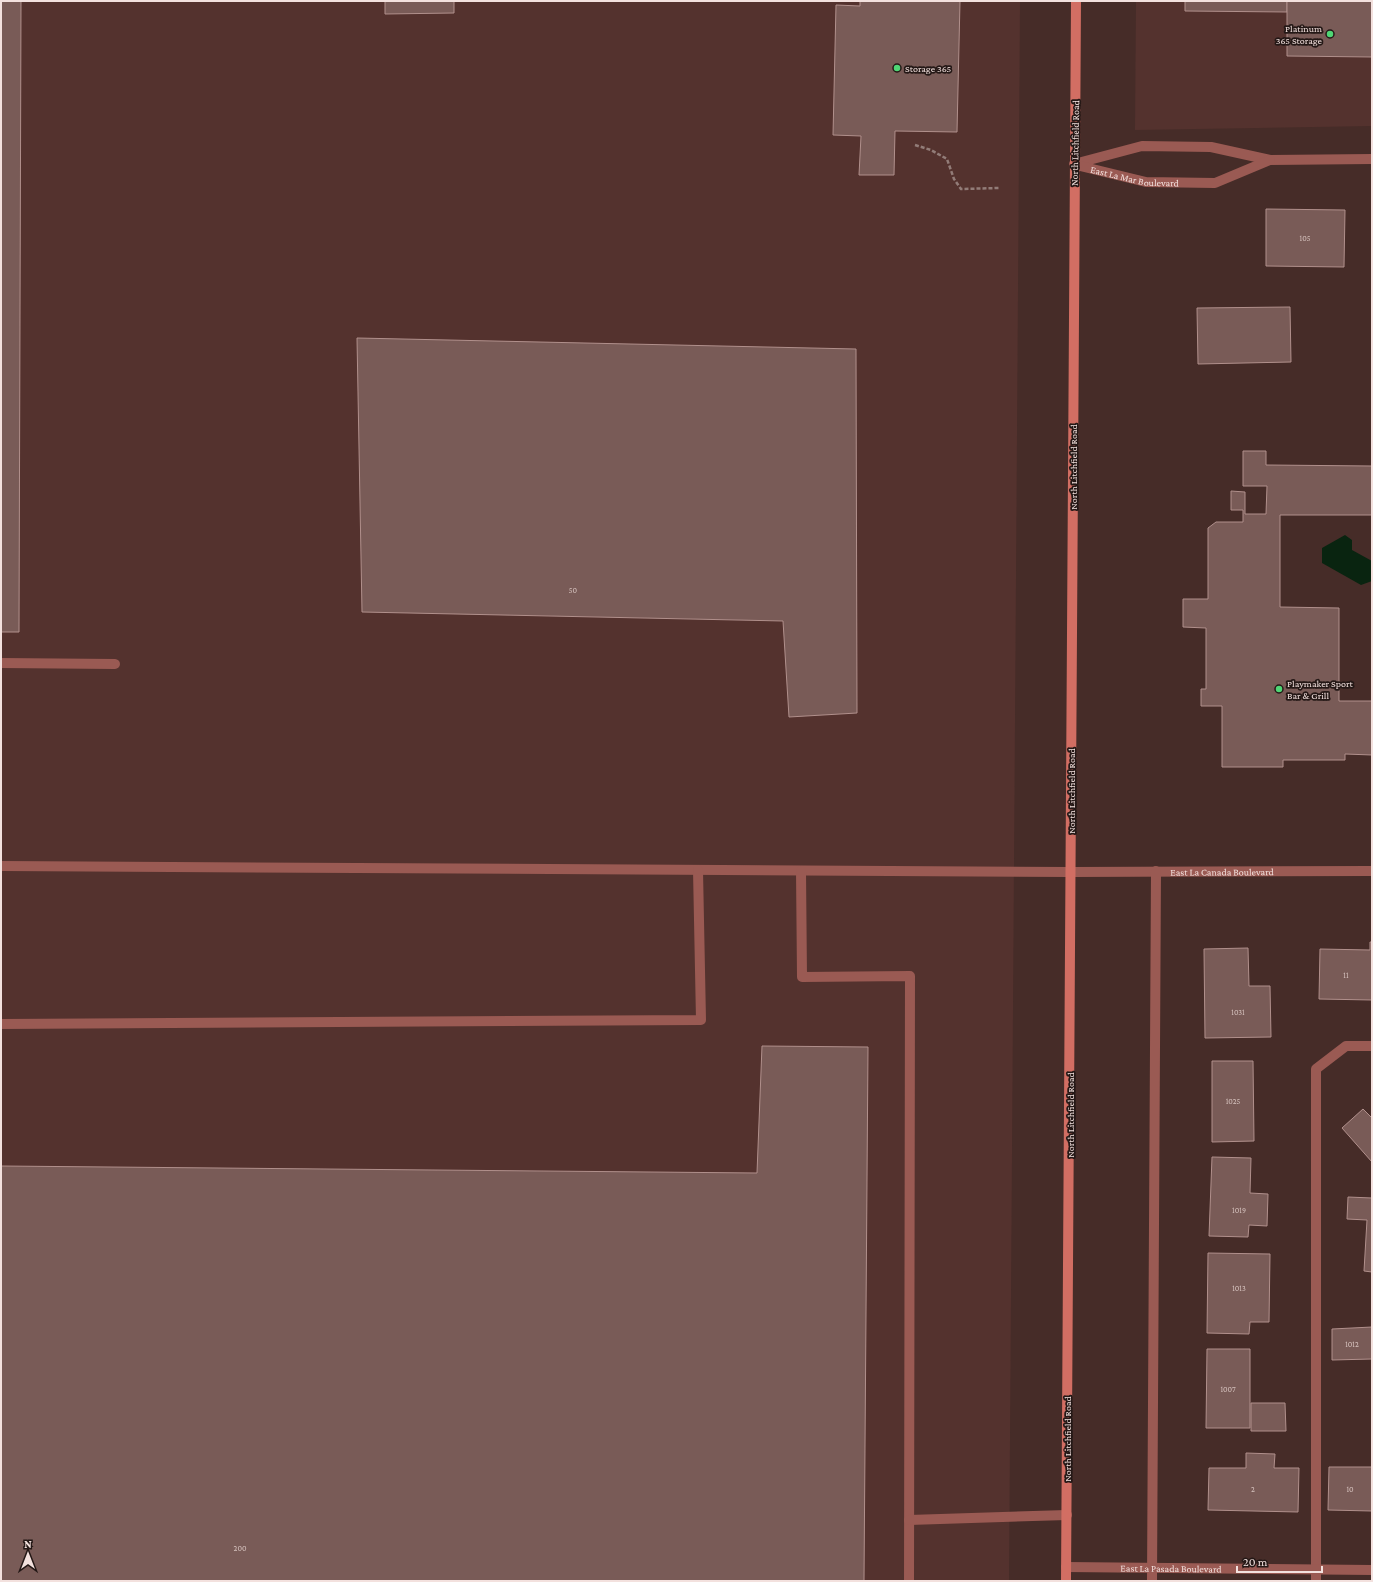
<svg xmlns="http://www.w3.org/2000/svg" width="1373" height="1582" font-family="'Crimson Pro',serif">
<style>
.built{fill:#54322e}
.water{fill:#092410}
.building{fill:#795b57;stroke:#b1908c}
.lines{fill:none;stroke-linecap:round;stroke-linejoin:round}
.path{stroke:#927c78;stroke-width:2.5;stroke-dasharray:4 2;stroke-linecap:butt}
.lane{stroke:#9a5a53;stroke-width:10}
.street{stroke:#9a5a53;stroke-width:10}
.secondary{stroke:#d26e63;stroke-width:10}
.poi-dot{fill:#4fd675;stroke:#241816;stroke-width:1.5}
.labels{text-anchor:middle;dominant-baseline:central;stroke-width:3.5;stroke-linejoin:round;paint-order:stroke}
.number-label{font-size:8px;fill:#d4c0bc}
.poi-label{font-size:10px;fill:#f3e1de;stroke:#241816;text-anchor:start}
.street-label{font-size:10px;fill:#f3e1de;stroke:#241816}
</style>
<rect width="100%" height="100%" fill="#462c28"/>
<!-- built -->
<g class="built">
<polygon points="1,1 1020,1 1009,1581 1,1581"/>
<polygon points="1136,1 1372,1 1372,126 1135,130"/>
</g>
<!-- water -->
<polygon class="water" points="1345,535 1352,540 1352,550 1372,561 1372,581 1361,585 1322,563 1322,548"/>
<!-- building -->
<g class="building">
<polygon points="1,1 21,1 19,632 1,632"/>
<polygon points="385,1 454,1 454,13 385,14"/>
<polygon points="860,1 960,1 957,132 895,131 894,175 859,175 861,136 833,135 836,5 860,6"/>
<polygon points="1185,1 1287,1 1287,12 1185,11"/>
<polygon points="1287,1 1372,1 1372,57 1287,56"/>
<polygon points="1266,209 1345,210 1344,267 1266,266"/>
<polygon points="1290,307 1291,362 1198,364 1197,308"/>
<polygon points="357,338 856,349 857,713 789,717 783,621 362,612"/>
<polygon points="1243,451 1266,451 1266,465 1372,466 1372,515 1280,515 1280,607 1339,608 1339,701 1372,701 1372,755 1345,754 1345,760 1283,760 1283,767 1222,767 1222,706 1201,706 1201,689 1206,689 1206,628 1183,627 1183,599 1208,599 1208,528 1216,522 1243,522 1243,510 1231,510 1231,491 1245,492 1245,514 1266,514 1267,486 1243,486"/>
<polygon points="1370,942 1372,942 1372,1000 1319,999 1320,949 1370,950"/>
<polygon points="1248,948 1249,986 1270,986 1271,1037 1205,1038 1204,949"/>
<polygon points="762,1046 868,1047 864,1581 1,1581 1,1166 757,1173"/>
<polygon points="1212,1061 1253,1061 1254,1141 1212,1142"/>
<polygon points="1363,1109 1371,1117 1372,1116 1372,1162 1342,1128"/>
<polygon points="1212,1157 1251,1158 1250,1193 1268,1194 1267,1226 1249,1225 1248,1237 1209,1236"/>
<polygon points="1348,1197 1372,1198 1372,1272 1364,1271 1367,1220 1347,1219"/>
<polygon points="1208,1253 1270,1254 1269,1322 1250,1322 1249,1334 1207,1333"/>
<polygon points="1372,1327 1372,1359 1332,1360 1332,1329"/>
<polygon points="1207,1349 1250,1349 1250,1428 1206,1428"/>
<polygon points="1251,1403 1285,1403 1286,1431 1251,1431"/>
<polygon points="1246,1453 1275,1454 1274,1468 1299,1468 1298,1512 1208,1510 1209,1468 1246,1468"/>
<polygon points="1329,1467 1372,1467 1372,1511 1328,1510"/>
</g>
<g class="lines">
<!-- path -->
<polyline class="path" points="915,145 931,150 947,159 954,179 961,189 999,188"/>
<!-- lane -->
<g class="lane">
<polyline points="1,663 115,664"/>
<polyline points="1,866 1071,872"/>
<polyline points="801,871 802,977 910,976 909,1581"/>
<polyline points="1,1024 701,1020 698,870"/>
<polyline points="909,1520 1067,1515"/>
<polyline points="1316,1581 1316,1069 1346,1046 1372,1046"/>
</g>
<!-- street -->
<g class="street">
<polyline points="1074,164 1142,146 1211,147 1270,160 1372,159"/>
<path id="s1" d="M1076,165L1146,182L1215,183L1270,160"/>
<path id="s2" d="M1071,872L1372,871"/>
<path id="s3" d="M1066,1567L1372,1570"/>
<polyline points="1152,1581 1156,871"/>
</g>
<!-- secondary -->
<polyline class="secondary" points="1066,1581 1076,1"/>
</g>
<!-- markers -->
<g class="poi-dot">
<circle cx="1330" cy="34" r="4"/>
<circle cx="897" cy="68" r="4"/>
<circle cx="1279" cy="689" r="4"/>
</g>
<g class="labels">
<!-- number labels -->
<g class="number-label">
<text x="1305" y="238">105</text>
<text x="573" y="590">50</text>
<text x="1346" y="975">11</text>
<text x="1238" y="1012">1031</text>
<text x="1233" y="1101">1025</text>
<text x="1239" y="1210">1019</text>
<text x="1239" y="1288">1013</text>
<text x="1352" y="1344">1012</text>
<text x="1228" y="1389">1007</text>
<text x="1253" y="1489">2</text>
<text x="1350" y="1489">10</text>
<text x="240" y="1548">200</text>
</g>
<!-- poi labels -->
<g class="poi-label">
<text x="1322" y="28" text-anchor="end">Platinum<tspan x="1322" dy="12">365 Storage</tspan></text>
<text x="905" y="68">Storage 365</text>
<text x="1287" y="683">Playmaker Sport<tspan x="1287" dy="12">Bar &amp; Grill</tspan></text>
</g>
<!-- street labels -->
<g class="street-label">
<text transform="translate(1075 143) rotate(-89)">North Litchfield Road</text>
<text stroke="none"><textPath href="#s1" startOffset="60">East La Mar Boulevard</textPath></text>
<text transform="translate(1073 467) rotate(-90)">North Litchfield Road</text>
<text transform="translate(1071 791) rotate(-90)">North Litchfield Road</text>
<text stroke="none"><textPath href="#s2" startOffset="151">East La Canada Boulevard</textPath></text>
<text transform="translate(1070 1115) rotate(-90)">North Litchfield Road</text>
<text transform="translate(1067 1439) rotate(-90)">North Litchfield Road</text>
<text stroke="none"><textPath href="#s3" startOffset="105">East La Pasada Boulevard</textPath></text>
</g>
</g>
<!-- border -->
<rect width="1373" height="1582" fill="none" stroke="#f3e1de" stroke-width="4"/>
<!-- north arrow -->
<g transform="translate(28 1554)" stroke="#241816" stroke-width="3" paint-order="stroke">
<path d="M0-3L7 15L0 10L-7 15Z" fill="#f3e1de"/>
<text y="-6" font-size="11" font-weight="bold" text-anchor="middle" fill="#f3e1de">N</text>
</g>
<!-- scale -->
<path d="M1237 1566v6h85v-6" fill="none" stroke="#f3e1de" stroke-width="2"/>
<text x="1243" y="1566" font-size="12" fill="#f3e1de" stroke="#241816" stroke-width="3" paint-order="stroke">20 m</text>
</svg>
